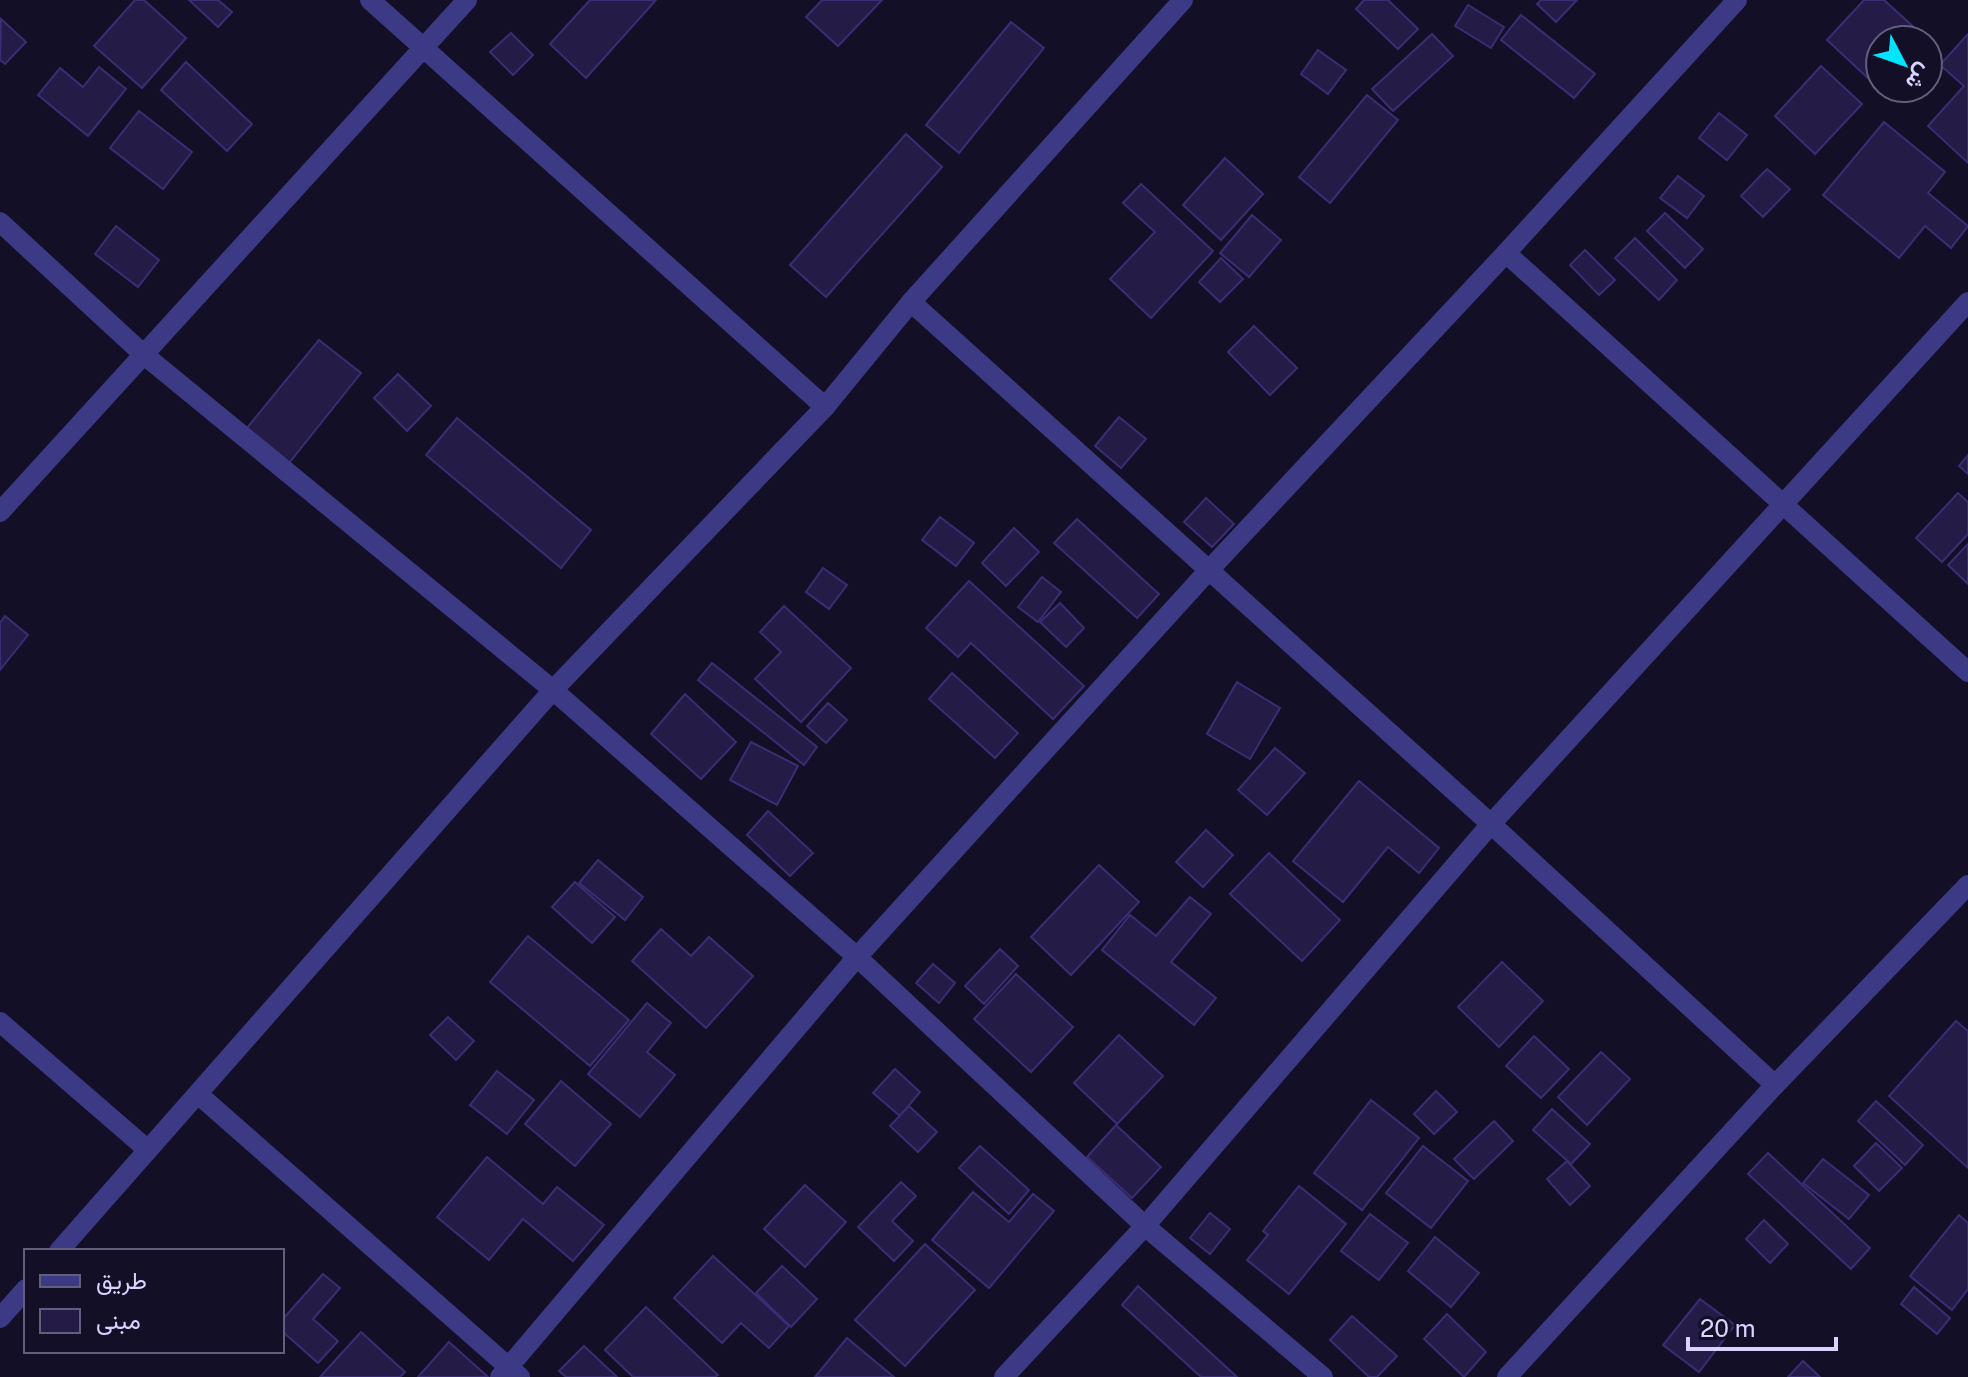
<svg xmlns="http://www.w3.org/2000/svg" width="1968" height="1377" font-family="'Public Sans',Vazirmatn,sans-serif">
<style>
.building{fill:#241b47;stroke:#3b2d73;stroke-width:2}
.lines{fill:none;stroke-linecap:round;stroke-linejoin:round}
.minor{stroke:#3d3a85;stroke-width:20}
</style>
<rect width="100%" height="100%" fill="#130f26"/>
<!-- building -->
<g class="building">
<polygon points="135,0 144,0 186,38 142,88 94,46"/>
<polygon points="189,0 218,0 232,12 218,27"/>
<polygon points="590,0 656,0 586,78 550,44"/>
<polygon points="822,0 882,0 838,46 806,17"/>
<polygon points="1364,0 1388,0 1418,29 1398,49 1356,9"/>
<polygon points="1541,0 1577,0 1556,22 1537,4"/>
<polygon points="1864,0 1884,0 1917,30 1908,40 1880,40 1880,70 1870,80 1827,40"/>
<polygon points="1468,5 1504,27 1491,48 1455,26"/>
<polygon points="1521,15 1595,74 1574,98 1501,40"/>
<polygon points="1,19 26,42 5,64 0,60"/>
<polygon points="1011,22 1044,48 959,153 926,125"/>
<polygon points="511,33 533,55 513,75 490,52"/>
<polygon points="1432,34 1453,56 1393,111 1372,89"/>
<polygon points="1968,34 1968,163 1928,126 1964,86 1940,65"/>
<polygon points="1318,50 1346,70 1328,94 1301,74"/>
<polygon points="186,62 252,124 227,151 161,90"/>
<polygon points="1821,66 1862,104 1815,154 1775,116"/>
<polygon points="99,67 126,89 88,136 38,95 60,68 83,87"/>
<polygon points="1367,95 1398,120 1330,203 1299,177"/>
<polygon points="139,111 192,152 163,189 110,148"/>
<polygon points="1719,113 1747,135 1727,160 1699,138"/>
<polygon points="1884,122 1945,172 1928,193 1968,226 1951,248 1925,226 1899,258 1823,195"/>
<polygon points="906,134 942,167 826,297 790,265"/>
<polygon points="1225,158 1263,194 1221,240 1183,205"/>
<polygon points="1767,169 1790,189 1763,217 1741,196"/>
<polygon points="1678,176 1704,196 1687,218 1660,198"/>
<polygon points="1141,184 1213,251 1151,318 1110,279 1155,232 1123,203"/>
<polygon points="1665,213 1703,249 1685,268 1647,231"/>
<polygon points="1252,215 1281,240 1249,277 1220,253"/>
<polygon points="116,226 159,260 138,287 95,254"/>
<polygon points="1635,238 1677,280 1659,300 1615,258"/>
<polygon points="1585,250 1615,280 1599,295 1570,265"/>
<polygon points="1221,258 1243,279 1220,302 1199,282"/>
<polygon points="1254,326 1297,368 1270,395 1228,352"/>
<polygon points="319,340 361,373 289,463 246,429"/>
<polygon points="398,374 431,406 407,431 374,398"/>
<polygon points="1119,417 1146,439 1121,468 1095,446"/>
<polygon points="457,418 591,530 561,568 426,455"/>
<polygon points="1968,455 1968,474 1959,466"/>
<polygon points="1958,493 1968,502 1968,534 1942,562 1916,538"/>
<polygon points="1206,498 1234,524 1212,547 1184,522"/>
<polygon points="940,517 974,543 956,566 922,540"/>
<polygon points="1077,519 1159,594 1137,618 1054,543"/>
<polygon points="1014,528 1039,552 1006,586 982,563"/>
<polygon points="1968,544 1968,584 1948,565"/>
<polygon points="823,568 847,585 829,609 806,592"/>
<polygon points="1042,577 1061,592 1038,622 1018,607"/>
<polygon points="969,581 1084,686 1053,719 971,643 958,657 926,628"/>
<polygon points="1060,603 1084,628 1066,647 1040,622"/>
<polygon points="784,606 851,668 801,722 755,679 781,652 760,632"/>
<polygon points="5,616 28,635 0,670 0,623"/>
<polygon points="712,663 817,747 804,765 698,680"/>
<polygon points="952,673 1018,733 995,758 929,699"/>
<polygon points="1237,682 1280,708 1250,759 1207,734"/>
<polygon points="685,694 736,742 701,779 651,734"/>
<polygon points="828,703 847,720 826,743 807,726"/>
<polygon points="751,742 798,766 777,805 730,780"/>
<polygon points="1275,748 1305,773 1267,815 1238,790"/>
<polygon points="1359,781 1439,848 1419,873 1388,847 1343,902 1293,861"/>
<polygon points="768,811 813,853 790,876 747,835"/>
<polygon points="1206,830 1233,855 1203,887 1176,862"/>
<polygon points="1269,853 1340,920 1302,961 1230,894"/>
<polygon points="598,860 643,897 625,920 579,883"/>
<polygon points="1099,865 1139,902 1071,975 1031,937"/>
<polygon points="575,882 615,917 592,943 552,907"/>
<polygon points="1190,897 1211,914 1171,962 1216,998 1194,1025 1102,950 1130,915 1156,936"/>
<polygon points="661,929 691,956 709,937 753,976 706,1028 632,961"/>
<polygon points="528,936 629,1020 590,1066 490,982"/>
<polygon points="1000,949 1018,966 984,1004 965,986"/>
<polygon points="1502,962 1543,1001 1499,1047 1458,1007"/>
<polygon points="933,964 955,983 939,1003 916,983"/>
<polygon points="1016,974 1073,1027 1031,1072 974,1019"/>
<polygon points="647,1003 671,1023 647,1052 675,1075 640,1117 588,1074"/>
<polygon points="448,1017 474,1041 456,1060 430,1035"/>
<polygon points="1956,1021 1968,1031 1968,1168 1889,1096"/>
<polygon points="1119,1035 1163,1076 1117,1124 1074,1083"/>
<polygon points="1534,1036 1569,1069 1541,1098 1506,1066"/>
<polygon points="1601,1052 1630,1079 1587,1125 1558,1097"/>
<polygon points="895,1069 920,1092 900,1116 873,1093"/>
<polygon points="497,1071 534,1100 507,1134 470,1105"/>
<polygon points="561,1081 611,1124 575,1166 525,1124"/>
<polygon points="1436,1091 1457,1112 1434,1134 1414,1114"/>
<polygon points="1371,1100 1419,1138 1362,1210 1314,1173"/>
<polygon points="1876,1101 1923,1145 1905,1165 1858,1121"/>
<polygon points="909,1106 937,1132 918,1152 890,1126"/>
<polygon points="1552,1109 1590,1144 1571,1164 1533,1130"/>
<polygon points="1494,1121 1513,1141 1474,1179 1454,1159"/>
<polygon points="1116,1125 1161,1167 1132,1198 1087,1157"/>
<polygon points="1876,1143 1902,1168 1879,1191 1854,1166"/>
<polygon points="980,1146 1029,1190 1009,1214 959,1168"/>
<polygon points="1423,1146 1468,1181 1431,1228 1386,1193"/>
<polygon points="1768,1153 1870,1248 1851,1269 1748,1174"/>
<polygon points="487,1157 543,1204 557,1187 604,1225 573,1261 523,1219 489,1260 437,1217"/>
<polygon points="1823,1159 1869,1195 1849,1219 1803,1183"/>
<polygon points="1567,1161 1590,1186 1570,1205 1547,1179"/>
<polygon points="901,1182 916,1196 892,1221 913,1241 894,1261 858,1227"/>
<polygon points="805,1185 846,1222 805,1267 764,1229"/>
<polygon points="1299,1186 1346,1224 1289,1294 1247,1260 1268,1235 1263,1231"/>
<polygon points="973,1192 1009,1222 1033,1194 1054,1211 989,1288 932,1240"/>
<polygon points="1210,1213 1230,1229 1210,1254 1190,1238"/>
<polygon points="1370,1214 1408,1243 1379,1280 1341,1251"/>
<polygon points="1959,1215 1968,1223 1968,1289 1952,1310 1910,1276"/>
<polygon points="1764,1220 1788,1244 1770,1263 1746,1239"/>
<polygon points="1435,1237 1479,1273 1451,1307 1408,1271"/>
<polygon points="925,1244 975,1290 905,1366 855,1320"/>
<polygon points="713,1256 789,1326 769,1348 741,1323 722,1343 674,1298"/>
<polygon points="782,1266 817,1299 791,1327 756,1293"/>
<polygon points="323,1274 340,1288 313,1319 338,1341 318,1363 282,1331 282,1320"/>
<polygon points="1138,1286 1237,1377 1201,1377 1122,1305"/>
<polygon points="1914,1287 1950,1318 1937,1334 1901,1304"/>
<polygon points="1700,1299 1735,1325 1699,1372 1663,1345"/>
<polygon points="646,1307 718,1375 715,1377 633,1377 605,1350"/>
<polygon points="1447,1314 1486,1352 1464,1377 1424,1339"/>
<polygon points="1352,1316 1397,1356 1377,1377 1369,1377 1330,1340"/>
<polygon points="361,1332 405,1372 400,1377 320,1377"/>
<polygon points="847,1338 894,1377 815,1377"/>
<polygon points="449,1342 488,1377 418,1377"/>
<polygon points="584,1346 617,1377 566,1377 559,1371"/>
<polygon points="1803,1361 1820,1377 1788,1377"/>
</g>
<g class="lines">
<!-- minor -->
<g class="minor">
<polyline points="370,0 825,407"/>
<polyline points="0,222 143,354 553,690 857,957 1145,1226 1323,1377"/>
<polyline points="1506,253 1968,672"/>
<polyline points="911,302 1491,824 1775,1085"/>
<polyline points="0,512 467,0"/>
<polyline points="0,1022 148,1150"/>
<polyline points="198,1094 520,1377"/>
<polyline points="59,1251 553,690 825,407 911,302 1183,0"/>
<polyline points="0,1318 26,1289"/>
<polyline points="500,1377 857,957 1209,570 1506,253 1737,0"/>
<polyline points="1004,1377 1145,1226 1491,824 1968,302"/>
<polyline points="1507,1377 1775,1085 1968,885"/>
</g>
</g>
<!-- legend -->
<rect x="24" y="1249" width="260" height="104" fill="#130f26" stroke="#625e7d" stroke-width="2"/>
<rect x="40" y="1275" width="40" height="12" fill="#3d3a85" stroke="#625e7d" stroke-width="2"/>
<text x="96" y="1289" font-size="24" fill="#d9d4ff">طريق</text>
<rect x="40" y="1309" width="40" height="24" fill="#241b47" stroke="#625e7d" stroke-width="2"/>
<text x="96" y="1329" font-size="24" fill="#d9d4ff">مبنى</text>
<!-- north arrow -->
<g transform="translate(1904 64) rotate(131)"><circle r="38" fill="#130f26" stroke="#625e7d" stroke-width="2"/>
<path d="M0-6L14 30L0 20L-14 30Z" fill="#00e5ff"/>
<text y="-12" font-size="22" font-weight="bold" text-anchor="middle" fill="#d9d4ff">ش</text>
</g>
<!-- scale -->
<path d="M1688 1337v12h148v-12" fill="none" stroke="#d9d4ff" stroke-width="4"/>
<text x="1700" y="1337" font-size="24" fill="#d9d4ff" stroke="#130f26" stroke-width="6" paint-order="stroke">20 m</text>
</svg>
